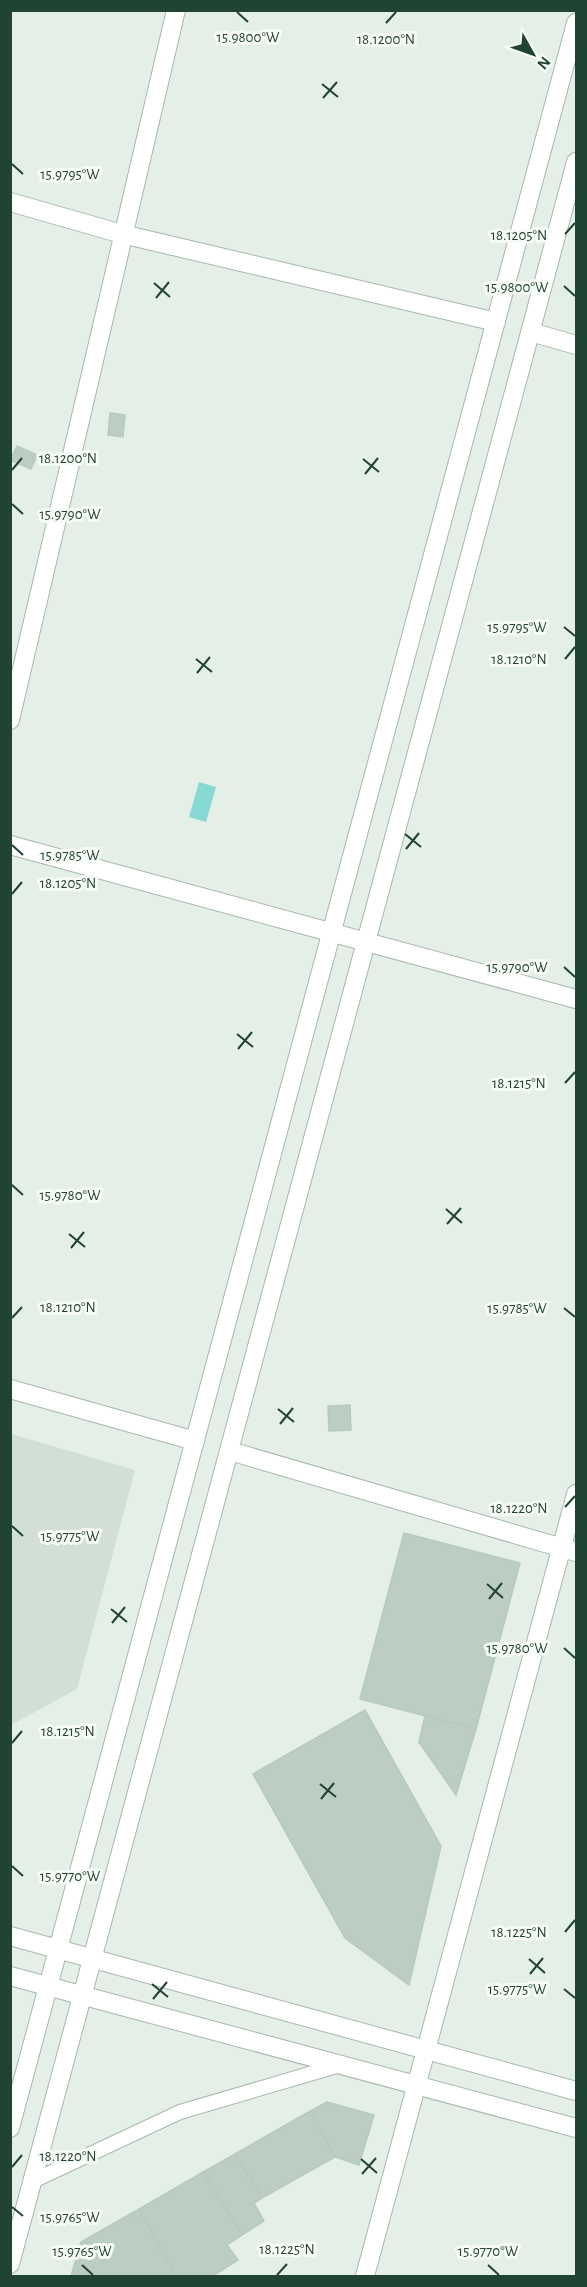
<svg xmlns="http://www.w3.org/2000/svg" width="587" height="2287" font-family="'Alegreya Sans',sans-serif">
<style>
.built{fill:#d2dfd7}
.water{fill:#87d9d6}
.building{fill:#bccdc3;stroke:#b6cabe;stroke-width:1.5}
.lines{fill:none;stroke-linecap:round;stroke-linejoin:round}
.lane-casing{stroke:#a6b8ae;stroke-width:16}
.street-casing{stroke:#a6b8ae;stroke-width:20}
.lane{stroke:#fff;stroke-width:14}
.street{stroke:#fff;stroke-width:18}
.ticks{fill:none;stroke:#214333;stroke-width:2}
.ticks-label{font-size:15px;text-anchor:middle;fill:#214333;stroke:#f6fbf7;stroke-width:6;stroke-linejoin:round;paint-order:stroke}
</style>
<rect width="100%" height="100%" fill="#e4efe8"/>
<!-- built -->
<polygon class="built" points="11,1434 135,1470 77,1689 11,1725"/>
<!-- water -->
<polygon class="water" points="199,782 216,787 206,822 189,817"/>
<!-- building -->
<g class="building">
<polygon points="110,413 125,415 123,437 108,435"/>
<polygon points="17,446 37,455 31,469 10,460"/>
<polygon points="350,1405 351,1430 329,1431 328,1406"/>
<polygon points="404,1533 520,1563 476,1729 360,1699"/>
<polygon points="365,1710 441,1846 409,1985 345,1938 253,1774"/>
<polygon points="425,1716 476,1729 456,1795 419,1742"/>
<polygon points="327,2102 374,2115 359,2165 335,2157 310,2111"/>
<polygon points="310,2111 335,2157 262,2198 235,2154"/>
<polygon points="235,2154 262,2198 254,2203 264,2221 242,2235 203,2172"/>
<polygon points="203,2172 242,2235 227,2245 238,2260 213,2276 176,2276 139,2209"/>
<polygon points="139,2209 176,2276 71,2276 81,2242"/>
</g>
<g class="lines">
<!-- lane casing -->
<g class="lane-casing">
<polyline id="lane" points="33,2181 180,2112 340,2065"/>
</g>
<!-- street casing -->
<g class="street-casing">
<g id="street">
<polyline points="10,202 122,234 496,322"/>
<polyline points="531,332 576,345"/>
<polyline points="10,720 176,10"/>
<polyline points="10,845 576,999"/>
<polyline points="10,1389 195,1441"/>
<polyline points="230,1451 576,1552"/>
<polyline points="10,1936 576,2091"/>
<polyline points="10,1976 576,2128"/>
<polyline points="10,2128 576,23"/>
<polyline points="10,2264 576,162"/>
<polyline points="365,2276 576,1494"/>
</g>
</g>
<!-- lane -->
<use href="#lane" class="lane"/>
<!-- street -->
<use href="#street" class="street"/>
</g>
<!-- ticks -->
<path class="ticks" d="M237,12L248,22M386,23L396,12M322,84L338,97M323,98L337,82M12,164L23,174M565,234L575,223M154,283L170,297M564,286L575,296M156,298L169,282M363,459L379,472M12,470L22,458M365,474L378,458M12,504L23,514M564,627L575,636M196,659L212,672M565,659L575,647M197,673L210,657M405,834L421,847M12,845L23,855M406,849L419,833M12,894L22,882M564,967L575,977M237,1034L253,1047M238,1049L252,1032M565,1083L575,1072M12,1185L23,1195M446,1209L462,1223M447,1224L461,1208M69,1234L85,1247M71,1248L84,1232M564,1308L575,1317M12,1318L22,1307M278,1409L294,1422M280,1424L293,1408M565,1507L575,1496M12,1526L23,1536M487,1584L503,1598M489,1599L502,1583M111,1609L127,1622M112,1623L125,1607M564,1648L575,1658M12,1743L22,1731M320,1784L336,1797M321,1799L334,1783M12,1866L23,1876M565,1932L575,1920M529,1959L545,1973M530,1974L543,1958M152,1984L168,1997M564,1989L575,1998M153,1999L167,1982M361,2159L377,2173M12,2167L22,2155M362,2174L376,2158M12,2207L23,2216M82,2265L93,2275M488,2265L499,2275M277,2275L287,2264"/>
<g class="ticks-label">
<text x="248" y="42">15.9800°W</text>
<text x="386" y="44">18.1200°N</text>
<text x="70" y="179">15.9795°W</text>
<text x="519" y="240">18.1205°N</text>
<text x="517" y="292">15.9800°W</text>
<text x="68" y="463">18.1200°N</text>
<text x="70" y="519">15.9790°W</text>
<text x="517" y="632">15.9795°W</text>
<text x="519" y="664">18.1210°N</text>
<text x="70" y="860">15.9785°W</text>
<text x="68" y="888">18.1205°N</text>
<text x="517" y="972">15.9790°W</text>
<text x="519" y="1088">18.1215°N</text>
<text x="70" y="1200">15.9780°W</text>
<text x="68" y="1312">18.1210°N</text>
<text x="517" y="1313">15.9785°W</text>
<text x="519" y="1513">18.1220°N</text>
<text x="70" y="1541">15.9775°W</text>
<text x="517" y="1653">15.9780°W</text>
<text x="68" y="1736">18.1215°N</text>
<text x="70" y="1881">15.9770°W</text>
<text x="519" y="1937">18.1225°N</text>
<text x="517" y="1994">15.9775°W</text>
<text x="68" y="2161">18.1220°N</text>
<text x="70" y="2222">15.9765°W</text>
<text x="287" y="2254">18.1225°N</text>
<text x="82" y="2256">15.9765°W</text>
<text x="488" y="2256">15.9770°W</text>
</g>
<!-- border -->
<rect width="587" height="2287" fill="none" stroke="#214333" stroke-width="24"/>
<!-- north arrow -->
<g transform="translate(533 54) rotate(130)" stroke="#f6fbf7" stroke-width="4.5" paint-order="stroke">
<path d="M0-4.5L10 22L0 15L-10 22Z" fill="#214333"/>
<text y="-9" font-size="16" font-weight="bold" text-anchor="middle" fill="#214333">N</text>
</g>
</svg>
